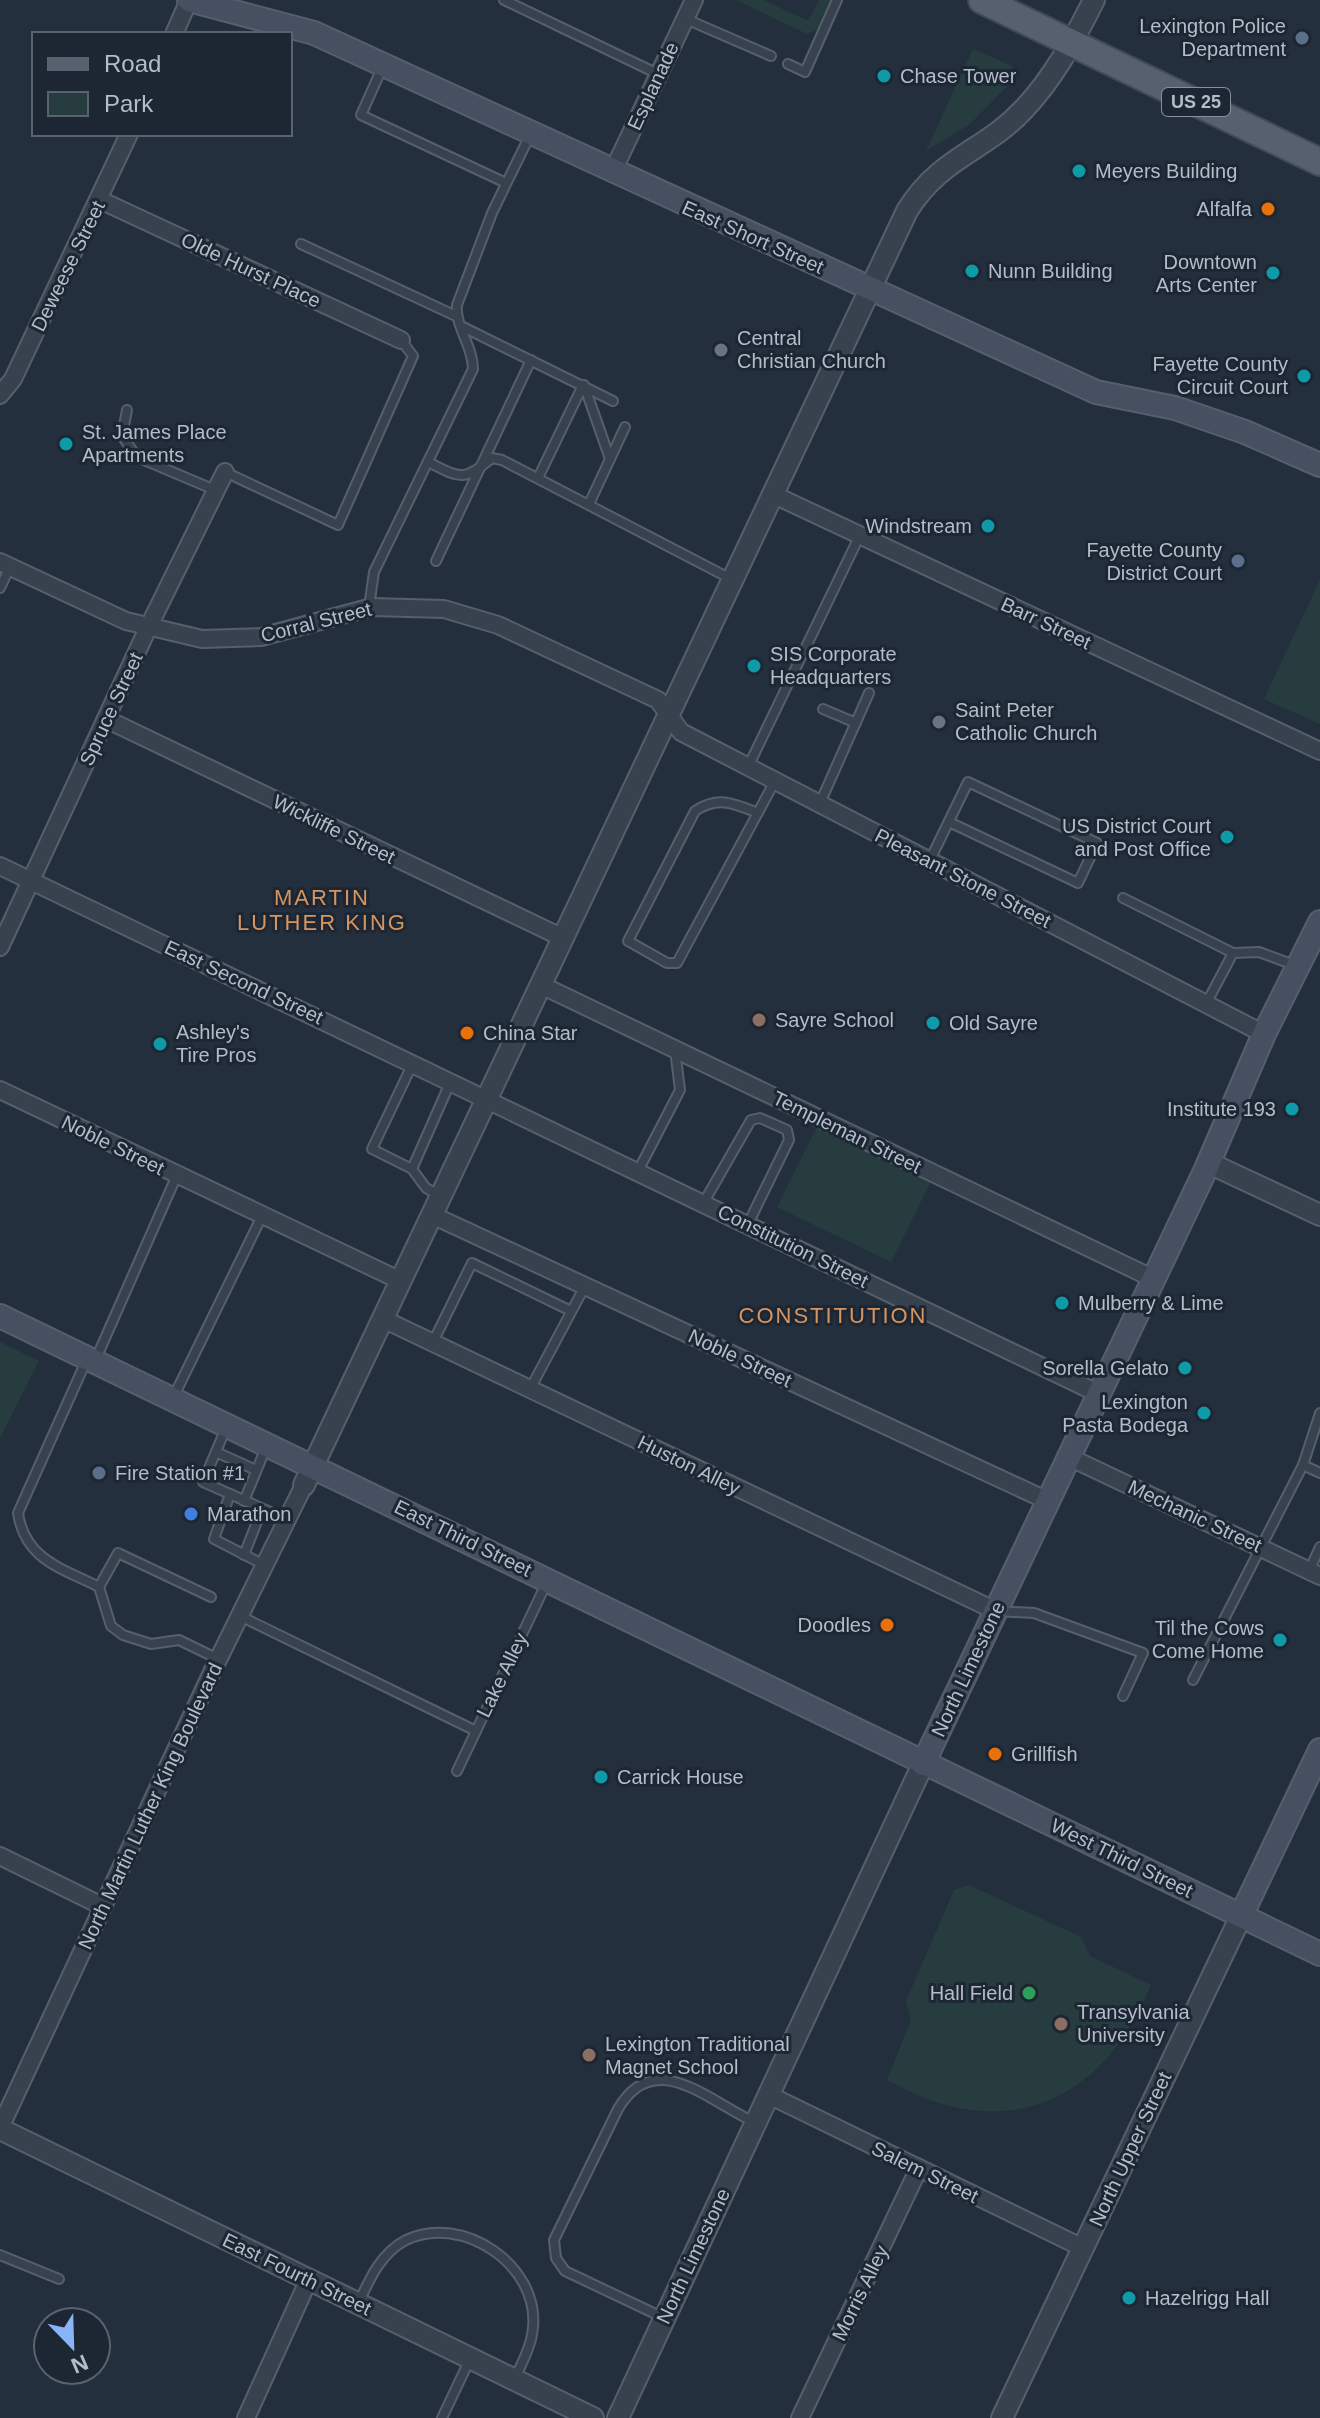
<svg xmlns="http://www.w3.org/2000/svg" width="1320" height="2418" font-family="Helvetica,sans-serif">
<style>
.green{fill:#263c3f}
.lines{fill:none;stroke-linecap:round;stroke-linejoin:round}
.service-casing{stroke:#565f6c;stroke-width:12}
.minor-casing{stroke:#565f6c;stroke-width:20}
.tertiary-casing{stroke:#565f6c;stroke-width:24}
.secondary-casing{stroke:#565f6c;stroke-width:26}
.primary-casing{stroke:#414a57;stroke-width:30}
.service{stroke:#38414e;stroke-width:8}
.minor{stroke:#38414e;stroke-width:16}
.tertiary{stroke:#38414e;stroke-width:20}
.secondary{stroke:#465061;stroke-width:22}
.primary{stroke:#56606e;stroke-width:26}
.service-dot{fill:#5c6f8a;stroke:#1d2633;stroke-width:3}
.culture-dot{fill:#0f9aa8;stroke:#1d2633;stroke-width:3}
.food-dot{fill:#e8710a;stroke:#1d2633;stroke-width:3}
.worship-dot{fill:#6b7280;stroke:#1d2633;stroke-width:3}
.education-dot{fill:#8d6e63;stroke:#1d2633;stroke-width:3}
.shop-dot{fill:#3f7fe0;stroke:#1d2633;stroke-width:3}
.leisure-dot{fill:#2e9e5b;stroke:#1d2633;stroke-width:3}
.labels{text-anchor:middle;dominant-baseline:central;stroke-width:6;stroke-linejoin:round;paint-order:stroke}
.shield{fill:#1d2633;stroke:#878f9c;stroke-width:2}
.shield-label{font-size:18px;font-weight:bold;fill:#b4bcc9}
.poi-label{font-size:20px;fill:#b4bcc9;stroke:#1d2633;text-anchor:start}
.street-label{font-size:20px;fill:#b4bcc9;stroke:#1d2633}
.neighbourhood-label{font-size:22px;letter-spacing:2px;fill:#d59563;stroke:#1d2633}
</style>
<rect width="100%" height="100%" fill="#242f3e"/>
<!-- green -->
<g class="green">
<polygon points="736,0 764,0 808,21 819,0 834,0 820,29 807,34"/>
<polygon points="973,49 1012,66 1014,79 970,124 926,151"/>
<polygon points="1320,580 1320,724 1264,699"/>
<polygon points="818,1125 931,1181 891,1262 777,1207"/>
<polygon points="0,1342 39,1361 0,1438"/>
<path d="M969,1885L1081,1937L1090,1956L1151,1985C1116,2071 1048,2130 950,2106C927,2101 907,2090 887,2080L911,2020L906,2001L954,1890Z"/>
</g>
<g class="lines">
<!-- service casing -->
<g class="service-casing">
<g id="service">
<polyline points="504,0 658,74"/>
<polyline points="686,19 771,56"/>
<polyline points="788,64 805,72 837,0"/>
<polyline points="382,68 361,115 506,183"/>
<polyline points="301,244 456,316"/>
<polyline points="463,327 613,401"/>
<polyline points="584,385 610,459"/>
<polyline points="127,410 122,436 137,457 215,490"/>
<path d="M428,462C460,478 463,482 492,458L502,460L731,579"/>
<polyline points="225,472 338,525 413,356 401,340"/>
<polyline points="538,478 583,385"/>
<polyline points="589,504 625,427"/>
<polyline points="436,561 531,360"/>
<polyline points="0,588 10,567"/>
<path d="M369,607L374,572L473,369C473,346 455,327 457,305L492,213L530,135"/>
<polyline points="823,709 856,723"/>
<polyline points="748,767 860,535"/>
<polyline points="820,803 869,693"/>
<path d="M758,813C733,803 718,796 695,811L628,941L667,963H677L775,781"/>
<polyline points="930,860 968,782 1097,843 1078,883 949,822"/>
<polyline points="1123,898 1233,953"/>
<polyline points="1206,1004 1233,953 1259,952 1297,966"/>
<polyline points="413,1063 372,1149 412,1169 450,1083"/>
<polyline points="412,1169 426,1188 440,1196"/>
<polyline points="638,1171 680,1090 675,1050"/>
<polyline points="704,1202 751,1120 760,1118 787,1130 789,1140 748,1224"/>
<polyline points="433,1342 472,1263 571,1311"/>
<path d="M87,1359L18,1513C25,1560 62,1568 99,1587L118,1553L211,1597"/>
<polyline points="95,1361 177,1175"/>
<polyline points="530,1389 585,1286"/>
<polyline points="173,1398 262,1216"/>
<polyline points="226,1428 203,1482 286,1519"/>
<polyline points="216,1452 256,1470"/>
<polyline points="1303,1465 1320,1413"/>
<polyline points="230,1494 214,1539 264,1565"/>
<polyline points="244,1501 267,1445"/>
<polyline points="244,1555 262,1509"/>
<polyline points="1309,1571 1320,1547"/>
<polyline points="99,1587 111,1626 123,1635 151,1644 179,1640 218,1659"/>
<polyline points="996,1611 1034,1613 1143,1653 1123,1696"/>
<polyline points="240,1616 476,1731"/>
<polyline points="1193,1680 1303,1465 1320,1473"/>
<polyline points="457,1771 546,1584"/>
<polyline points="0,2255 59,2279"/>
<path d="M359,2302C370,2278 381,2253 406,2240C462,2213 539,2265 533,2327C532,2345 522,2362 515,2379"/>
<path d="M664,2318L565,2271L556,2258L554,2240L618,2109C654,2047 707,2100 754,2122"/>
<polyline points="442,2418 470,2359"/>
</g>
</g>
<!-- minor casing -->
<g class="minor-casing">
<g id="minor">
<polyline points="174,34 189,0"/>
<polyline points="612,173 694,0"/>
<polyline points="100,200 401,340"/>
<polyline points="0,395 13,379 129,134"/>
<polyline points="772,494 1320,751"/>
<polyline points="0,562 126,621 202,639 261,637 372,607 444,609 498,625 658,700 681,732 1264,1034"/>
<polyline points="106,719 563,938"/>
<polyline points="0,866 1099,1394"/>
<polyline points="0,947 148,628 225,472"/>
<polyline points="541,985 1154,1279"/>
<polyline points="0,1090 401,1281"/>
<polyline points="432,1215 1048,1501"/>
<polyline points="383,1319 996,1611"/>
<polyline points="1069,1457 1320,1576"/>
<polyline points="0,1856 102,1906"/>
<polyline points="769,2095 1083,2248"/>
<polyline points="0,2128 214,1668 304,1485"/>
<polyline points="246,2418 309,2279"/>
<polyline points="800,2418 919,2168"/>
</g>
</g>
<!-- tertiary casing -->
<g class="tertiary-casing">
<g id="tertiary">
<polyline points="1209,1163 1320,1215"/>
<path d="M304,1485L907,211C940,157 985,151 1023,110C1053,79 1075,38 1094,0"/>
<polyline points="0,2129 593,2418"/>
<polyline points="618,2418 923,1764"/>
<polyline points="1002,2418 1241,1916"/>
</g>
</g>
<!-- secondary casing -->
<g class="secondary-casing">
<g id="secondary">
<polyline points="189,0 314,33 1096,392 1175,408 1245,432 1320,465"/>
<polyline points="0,1316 1320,1954"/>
<polyline points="923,1764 1206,1169 1264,1034 1320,922"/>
<polyline points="1241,1916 1320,1750"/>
</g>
</g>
<!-- primary casing -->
<g class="primary-casing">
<polyline id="primary" points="982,0 1320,162"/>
</g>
<!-- service -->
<use href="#service" class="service"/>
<!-- minor -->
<use href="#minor" class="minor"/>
<!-- tertiary -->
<use href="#tertiary" class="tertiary"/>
<!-- secondary -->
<use href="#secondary" class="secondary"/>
<!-- primary -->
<use href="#primary" class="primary"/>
</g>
<!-- markers -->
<g class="service-dot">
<circle cx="1302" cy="38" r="8"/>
<circle cx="1238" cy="561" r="8"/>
<circle cx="99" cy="1473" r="8"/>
</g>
<g class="culture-dot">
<circle cx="884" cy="76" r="8"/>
<circle cx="1079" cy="171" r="8"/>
<circle cx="972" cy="271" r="8"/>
<circle cx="1273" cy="273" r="8"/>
<circle cx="1304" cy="376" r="8"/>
<circle cx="66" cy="444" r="8"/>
<circle cx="988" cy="526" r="8"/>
<circle cx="754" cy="666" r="8"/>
<circle cx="1227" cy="837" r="8"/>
<circle cx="933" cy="1023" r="8"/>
<circle cx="160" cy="1044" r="8"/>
<circle cx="1292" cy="1109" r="8"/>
<circle cx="1062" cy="1303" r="8"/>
<circle cx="1185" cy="1368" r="8"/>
<circle cx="1204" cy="1413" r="8"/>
<circle cx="1280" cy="1640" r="8"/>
<circle cx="601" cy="1777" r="8"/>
<circle cx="1129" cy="2298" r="8"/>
</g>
<g class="food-dot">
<circle cx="1268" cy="209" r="8"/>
<circle cx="467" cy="1033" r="8"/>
<circle cx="887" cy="1625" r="8"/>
<circle cx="995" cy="1754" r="8"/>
</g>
<g class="worship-dot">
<circle cx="721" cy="350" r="8"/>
<circle cx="939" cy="722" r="8"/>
</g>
<g class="education-dot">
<circle cx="759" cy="1020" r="8"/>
<circle cx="1061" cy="2024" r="8"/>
<circle cx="589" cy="2055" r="8"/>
</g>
<circle class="shop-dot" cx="191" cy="1514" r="8"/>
<circle class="leisure-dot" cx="1029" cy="1993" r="8"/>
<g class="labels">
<!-- shield labels -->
<rect class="shield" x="1162" y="88" width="68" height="28" rx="6"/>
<g class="shield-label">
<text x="1196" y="102">US 25</text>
</g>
<!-- poi labels -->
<g class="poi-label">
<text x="1286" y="26" text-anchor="end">Lexington Police<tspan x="1286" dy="23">Department</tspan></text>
<text x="900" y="76">Chase Tower</text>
<text x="1095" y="171">Meyers Building</text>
<text x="1252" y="209" text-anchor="end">Alfalfa</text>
<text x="1257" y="262" text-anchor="end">Downtown<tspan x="1257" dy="23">Arts Center</tspan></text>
<text x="988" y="271">Nunn Building</text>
<text x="737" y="338">Central<tspan x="737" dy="23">Christian Church</tspan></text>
<text x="1288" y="364" text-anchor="end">Fayette County<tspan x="1288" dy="23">Circuit Court</tspan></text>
<text x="82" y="432">St. James Place<tspan x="82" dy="23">Apartments</tspan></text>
<text x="972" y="526" text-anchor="end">Windstream</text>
<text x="1222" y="550" text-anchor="end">Fayette County<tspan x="1222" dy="23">District Court</tspan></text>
<text x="770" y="654">SIS Corporate<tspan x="770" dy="23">Headquarters</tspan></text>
<text x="955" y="710">Saint Peter<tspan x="955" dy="23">Catholic Church</tspan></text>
<text x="1211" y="826" text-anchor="end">US District Court<tspan x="1211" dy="23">and Post Office</tspan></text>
<text x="775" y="1020">Sayre School</text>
<text x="949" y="1023">Old Sayre</text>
<text x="176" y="1032">Ashley's<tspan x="176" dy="23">Tire Pros</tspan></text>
<text x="483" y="1033">China Star</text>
<text x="1276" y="1109" text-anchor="end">Institute 193</text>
<text x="1078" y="1303">Mulberry &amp; Lime</text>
<text x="1169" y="1368" text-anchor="end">Sorella Gelato</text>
<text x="1188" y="1402" text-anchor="end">Lexington<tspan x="1188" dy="23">Pasta Bodega</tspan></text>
<text x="115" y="1473">Fire Station #1</text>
<text x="207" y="1514">Marathon</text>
<text x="871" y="1625" text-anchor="end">Doodles</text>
<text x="1264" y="1628" text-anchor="end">Til the Cows<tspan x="1264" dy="23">Come Home</tspan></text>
<text x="1011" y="1754">Grillfish</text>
<text x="617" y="1777">Carrick House</text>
<text x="1013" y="1993" text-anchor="end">Hall Field</text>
<text x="1077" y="2012">Transylvania<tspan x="1077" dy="23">University</tspan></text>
<text x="605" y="2044">Lexington Traditional<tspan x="605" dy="23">Magnet School</tspan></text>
<text x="1145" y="2298">Hazelrigg Hall</text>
</g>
<!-- street labels -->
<g class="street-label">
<text transform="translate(653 86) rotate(-65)">Esplanade</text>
<text transform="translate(753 237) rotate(24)">East Short Street</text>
<text transform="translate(68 266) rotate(-64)">Deweese Street</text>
<text transform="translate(251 270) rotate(25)">Olde Hurst Place</text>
<text transform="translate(316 622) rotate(-14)">Corral Street</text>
<text transform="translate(1046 623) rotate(25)">Barr Street</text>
<text transform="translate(111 709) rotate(-65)">Spruce Street</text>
<text transform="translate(334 829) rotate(26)">Wickliffe Street</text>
<text transform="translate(963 878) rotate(27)">Pleasant Stone Street</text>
<text transform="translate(244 982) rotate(25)">East Second Street</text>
<text transform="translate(847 1132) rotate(26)">Templeman Street</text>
<text transform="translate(113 1145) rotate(26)">Noble Street</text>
<text transform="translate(793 1246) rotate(26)">Constitution Street</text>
<text transform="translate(740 1358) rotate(25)">Noble Street</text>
<text transform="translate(689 1465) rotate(26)">Huston Alley</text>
<text transform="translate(1195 1516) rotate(25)">Mechanic Street</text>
<text transform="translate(463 1538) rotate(26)">East Third Street</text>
<text transform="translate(968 1669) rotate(-65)">North Limestone</text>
<text transform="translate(502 1675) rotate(-64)">Lake Alley</text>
<text transform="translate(150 1806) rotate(-65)">North Martin Luther King Boulevard</text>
<text transform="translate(1122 1858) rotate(26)">West Third Street</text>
<text transform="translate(1130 2149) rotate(-65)">North Upper Street</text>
<text transform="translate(925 2172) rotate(26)">Salem Street</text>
<text transform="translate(693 2256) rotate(-65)">North Limestone</text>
<text transform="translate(297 2274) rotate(26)">East Fourth Street</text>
<text transform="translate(860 2293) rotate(-64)">Morris Alley</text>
</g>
<!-- neighbourhood labels -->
<g class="neighbourhood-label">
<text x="322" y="897">MARTIN<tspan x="322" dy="25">LUTHER KING</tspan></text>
<text x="833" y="1315">CONSTITUTION</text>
</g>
</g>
<!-- legend -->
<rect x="32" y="32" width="260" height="104" fill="#1d2633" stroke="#59626f" stroke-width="2"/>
<rect x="48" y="58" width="40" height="12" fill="#56606e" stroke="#59626f" stroke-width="2"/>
<text x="104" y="72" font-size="24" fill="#b4bcc9">Road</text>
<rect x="48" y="92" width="40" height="24" fill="#263c3f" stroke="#59626f" stroke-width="2"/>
<text x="104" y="112" font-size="24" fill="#b4bcc9">Park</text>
<!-- north arrow -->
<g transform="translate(72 2346) rotate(157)"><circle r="38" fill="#1d2633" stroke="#59626f" stroke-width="2"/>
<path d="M0-6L14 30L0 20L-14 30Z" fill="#8ab4f8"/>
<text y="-12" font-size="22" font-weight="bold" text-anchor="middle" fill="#b4bcc9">N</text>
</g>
</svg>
